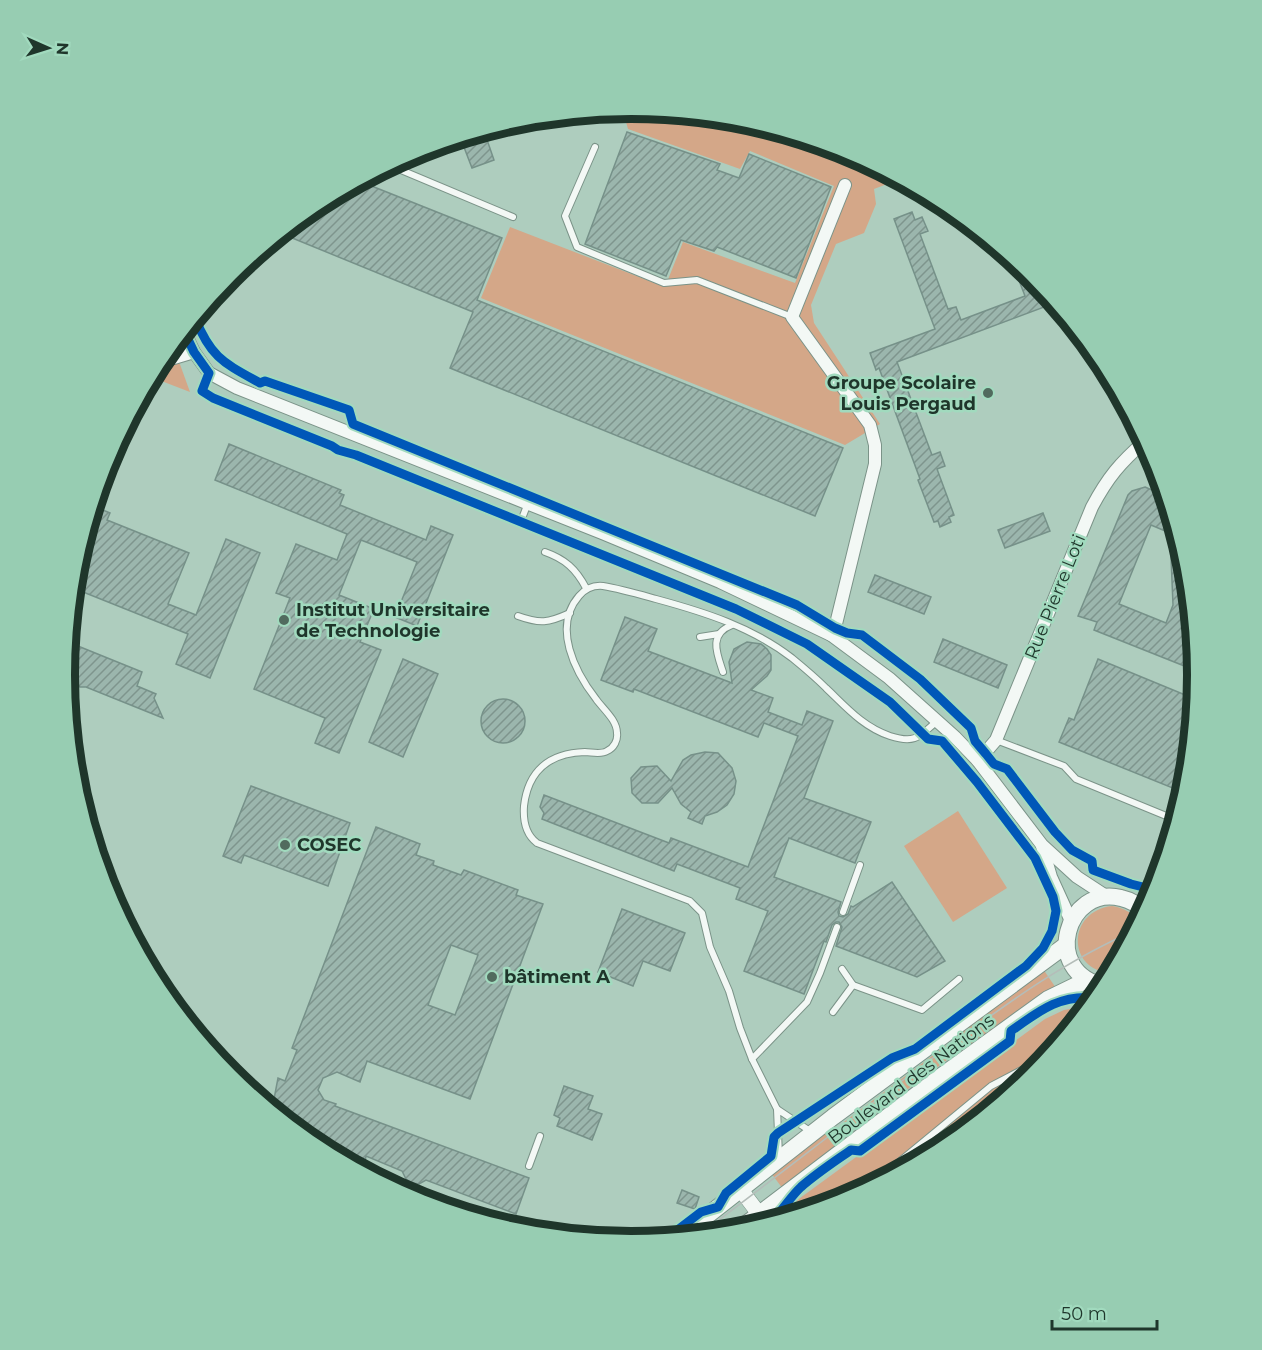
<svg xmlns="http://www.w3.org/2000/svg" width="1262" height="1350" font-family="Montserrat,sans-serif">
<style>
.green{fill:#d4a788}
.building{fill:url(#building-hatch);stroke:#769189;stroke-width:1.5;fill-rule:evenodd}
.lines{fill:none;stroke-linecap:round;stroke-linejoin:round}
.service-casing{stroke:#7b9388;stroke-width:8}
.minor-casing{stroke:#7b9388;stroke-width:14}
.tertiary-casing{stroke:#7b9388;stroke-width:16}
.secondary-casing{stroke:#7b9388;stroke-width:18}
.service{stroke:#f3f8f5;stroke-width:6}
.minor{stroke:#f3f8f5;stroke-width:12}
.tertiary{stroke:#f3f8f5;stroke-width:15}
.secondary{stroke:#f3f8f5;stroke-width:16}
.tram{stroke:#b4bdb9;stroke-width:1.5}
.cycleway-casing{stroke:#a1dabe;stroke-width:13}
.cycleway{stroke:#0057b8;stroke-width:9}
.poi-dot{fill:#516b5e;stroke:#a1dabe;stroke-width:2}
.labels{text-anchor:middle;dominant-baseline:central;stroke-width:5;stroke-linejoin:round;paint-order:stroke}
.poi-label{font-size:18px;font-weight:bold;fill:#1f362b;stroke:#a1dabe;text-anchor:start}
.street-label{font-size:18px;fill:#1f362b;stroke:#a1dabe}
.rim{fill:none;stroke:#1f362b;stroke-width:8}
</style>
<defs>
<pattern id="building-hatch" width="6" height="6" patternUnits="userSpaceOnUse" patternTransform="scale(1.5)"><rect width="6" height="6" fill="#9bb6ad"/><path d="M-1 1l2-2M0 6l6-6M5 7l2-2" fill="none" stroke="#7e958d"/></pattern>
</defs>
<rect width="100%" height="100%" fill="#aecdbe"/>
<!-- green -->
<g class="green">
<polygon points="659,111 742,119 848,152 900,179 874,189 876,204 864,233 836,244 811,305 814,323 880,424 845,445 481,298 510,227 665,287 683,242 795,283 834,186 750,151 740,169 628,129 626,122"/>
<polygon points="173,345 190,392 151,377 160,360"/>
<polygon points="958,811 1007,888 953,922 904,846"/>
<path d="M1112,906C1124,908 1131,912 1139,921L1111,973C1066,970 1067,911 1112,906Z"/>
<polygon points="1043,969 1056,988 967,1053 952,1033"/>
<polygon points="1075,1008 1087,1008 1031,1076 945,1146 847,1199 788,1216 790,1210 796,1201 1045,1019 1064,1010"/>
<polygon points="948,1044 955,1054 851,1131 844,1122"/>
<polygon points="833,1123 847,1142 783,1189 771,1173"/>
</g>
<!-- building -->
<g class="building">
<polygon points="484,131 494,160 472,168 462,142 475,138 474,135"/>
<polygon points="627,132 720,164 717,170 739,178 749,154 831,187 796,278 717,247 714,251 681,240 666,276 585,244"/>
<polygon points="359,181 502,238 477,300 843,448 815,516 450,368 473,312 280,233 317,204"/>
<polygon points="912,212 915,220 922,217 928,231 920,234 948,309 956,307 961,320 1025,296 1010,257 1032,275 1055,303 897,362 932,455 940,452 945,466 937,469 954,515 949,517 951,522 940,527 938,521 934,522 918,480 920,479 879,368 876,370 870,353 935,329 894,219"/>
<polygon points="229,444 341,490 339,493 344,495 340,505 426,540 431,526 453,535 417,626 395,617 417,562 361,540 339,595 374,609 360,642 381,650 339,753 315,743 325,718 254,689 290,598 276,593 296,544 337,560 347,534 215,480"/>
<path d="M1145,487L1166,496L1187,565L1197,671L1094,630L1097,622L1078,616L1128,495L1132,491ZM1151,525L1170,533L1173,605L1166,623L1119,604Z"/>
<polygon points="93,506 110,513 107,520 189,553 168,604 196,615 226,539 260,553 210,678 176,664 188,634 73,588 75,564"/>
<polygon points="1043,513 1050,531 1005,548 998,530"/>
<polygon points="875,575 931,597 924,614 868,592"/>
<polygon points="625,617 657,629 648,651 732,683 729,662 734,649 747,642 761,644 767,649 771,655 771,670 767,676 751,690 773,698 768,712 802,725 807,711 833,721 804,798 871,822 855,863 789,838 774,877 841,902 838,912 839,916 843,917 848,914 851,906 853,907 892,882 945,961 917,977 836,946 842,927 839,922 836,922 832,925 826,942 824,941 804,994 744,971 768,911 736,899 740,888 677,864 674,871 542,819 544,813 540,807 544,795 669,843 671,838 748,867 798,736 764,723 758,737 634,689 633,692 601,680"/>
<polygon points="943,639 1007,665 998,688 934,662"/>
<polygon points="68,642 142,672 137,686 156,694 154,698 163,718 86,687 80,687 65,678"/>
<polygon points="403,659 438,674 403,757 369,742"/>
<polygon points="1098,659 1195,699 1185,793 1059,742 1069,718 1074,720"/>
<circle cx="503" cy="721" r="22"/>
<polygon points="705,752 718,753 732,768 736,781 734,794 727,805 717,812 705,816 702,824 688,818 691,812 681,804 672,788 658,803 642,803 632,793 631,778 641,767 657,766 671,781 683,760 691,755"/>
<polygon points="251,786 350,823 328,886 244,855 241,863 223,856"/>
<path d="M376,827L420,844L416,855L434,861L433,865L461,875L464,870L518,890L516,895L543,904L470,1099L367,1061L360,1082L337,1072L323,1078L318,1090L324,1100L336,1104L335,1106L529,1178L516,1214L426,1180L419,1184L412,1183L406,1179L402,1171L366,1156L365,1162L310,1141L278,1113L274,1099L278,1078L285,1081L297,1050L292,1048ZM451,945L478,955L455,1015L428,1005Z"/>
<polygon points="622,909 685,933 670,971 643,961 633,986 598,972"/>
<polygon points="564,1086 593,1096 588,1109 602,1114 592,1140 557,1126 560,1118 554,1115"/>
<polygon points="682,1190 699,1197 695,1209 677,1203"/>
</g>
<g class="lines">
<!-- service casing -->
<g class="service-casing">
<g id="service">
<polyline points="595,147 565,216 577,247 664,283 697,280 792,317"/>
<polyline points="389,165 513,217"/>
<polyline points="521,521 528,503"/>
<path d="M545,552C565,559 576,569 586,588"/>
<path d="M518,616C540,624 548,623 570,613"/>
<polyline points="700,637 719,634"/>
<path d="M723,672C717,654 708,634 732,625"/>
<polyline points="996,740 1064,766 1076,779 1176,820"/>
<polyline points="843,912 860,865"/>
<polyline points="842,969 853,985 922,1010 959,979"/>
<polyline points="833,1012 853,985"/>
<polyline points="752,1059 807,1002 820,973 837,927"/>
<path d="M777,1109L752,1059L740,1028L729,991L710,947L702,913L690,901L537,843C525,834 523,820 524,806C528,771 549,753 585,752C591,752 601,755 607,751C614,748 618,740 617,733C617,720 603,709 596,699C575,672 552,627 579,596C586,588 593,585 603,586C621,589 638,594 656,599C704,612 752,627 792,658C803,667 815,677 826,688C846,707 863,727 890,736C915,744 919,737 937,721"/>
<polyline points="779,1156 777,1109 813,1133"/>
<polyline points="529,1166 540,1136"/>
<polyline points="866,1189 991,1086 1031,1065 1044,1061"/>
</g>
</g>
<!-- minor casing -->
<g class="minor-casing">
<g id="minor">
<polyline points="184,331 194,352 209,373 237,388 602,533 720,582 831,635 889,678 955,737 978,761 1042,845 1077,877 1106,896"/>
<polyline points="163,356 174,358 194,352"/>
<polyline points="831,635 835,628 875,464 875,445 870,425 792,317 845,185"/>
<path d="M978,761L996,740L1092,507C1108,477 1120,463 1145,441"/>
<polyline points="1042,846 1051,877 1071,921"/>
</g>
</g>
<!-- tertiary casing -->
<g class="tertiary-casing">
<polyline id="tertiary" points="741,1190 766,1223"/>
</g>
<!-- secondary casing -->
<g class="secondary-casing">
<g id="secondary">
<path d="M1104,986C1040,972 1067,884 1121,898C1130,900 1138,904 1144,912"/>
<polyline points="737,1231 936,1080 1048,999 1087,980"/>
<polyline points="680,1237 833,1117 1066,945"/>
</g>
</g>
<!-- service -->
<use href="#service" class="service"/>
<!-- minor -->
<use href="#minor" class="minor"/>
<!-- tertiary -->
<use href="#tertiary" class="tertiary"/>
<!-- secondary -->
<use href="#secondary" class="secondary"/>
<!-- tram -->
<path class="tram" d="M699,1235C779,1175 858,1113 938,1054C1001,1008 1062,962 1134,931"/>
<!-- cycleway casing -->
<g class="cycleway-casing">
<g id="cycleway">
<path d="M195,318C211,358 224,363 260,383L265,381L349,410L353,424L797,605L835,628L847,633L862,635L920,679L971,728L975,741L986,754L994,764L1007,769L1055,832L1072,850L1092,861L1093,870L1131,884L1155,890"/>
<polyline points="184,331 194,352 209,373 202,391 213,398 332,446 338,450 356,455 736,609 807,644 890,702 928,739 942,741 977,782 1035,858 1053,897 1056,911 1052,931 1043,948 1026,966 915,1049 892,1058 778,1133 774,1137 771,1156 726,1193 718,1207 701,1212 667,1238"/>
<path d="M770,1222C784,1210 789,1198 801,1187C817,1173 834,1162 851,1150L860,1151L1010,1041L1011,1031C1038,1012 1060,994 1095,998"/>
</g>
</g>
<!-- cycleway -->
<use href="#cycleway" class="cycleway"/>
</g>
<!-- markers -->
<g class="poi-dot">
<circle cx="988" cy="393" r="6"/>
<circle cx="284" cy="620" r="6"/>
<circle cx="285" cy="845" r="6"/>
<circle cx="492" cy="977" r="6"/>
</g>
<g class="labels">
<!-- poi labels -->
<g class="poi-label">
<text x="976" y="383" text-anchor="end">Groupe Scolaire<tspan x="976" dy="21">Louis Pergaud</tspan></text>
<text x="296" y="610">Institut Universitaire<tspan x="296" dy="21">de Technologie</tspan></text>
<text x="297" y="845">COSEC</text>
<text x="504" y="977">bâtiment A</text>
</g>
<!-- street labels -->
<g class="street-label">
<text transform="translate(1055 597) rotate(-68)">Rue Pierre Loti</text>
<text transform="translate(911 1079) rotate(-37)">Boulevard des Nations</text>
</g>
</g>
<!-- crop -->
<path d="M0 0H1262V1350H0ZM75 675a556 556 0 1 1 1112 0a556 556 0 1 1-1112 0Z" fill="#97cdb2" fill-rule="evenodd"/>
<path class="rim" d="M75 675a556 556 0 1 1 1112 0a556 556 0 1 1-1112 0Z"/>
<!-- north arrow -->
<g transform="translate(48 48) rotate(93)" stroke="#a1dabe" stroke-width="4.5" paint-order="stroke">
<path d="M0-4.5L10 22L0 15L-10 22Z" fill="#1f362b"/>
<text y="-9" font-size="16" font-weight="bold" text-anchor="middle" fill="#1f362b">N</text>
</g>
<!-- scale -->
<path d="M1052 1320v9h105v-9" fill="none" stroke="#1f362b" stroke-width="3"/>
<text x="1061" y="1320" font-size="18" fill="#1f362b" stroke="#a1dabe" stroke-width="4.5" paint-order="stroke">50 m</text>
</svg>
